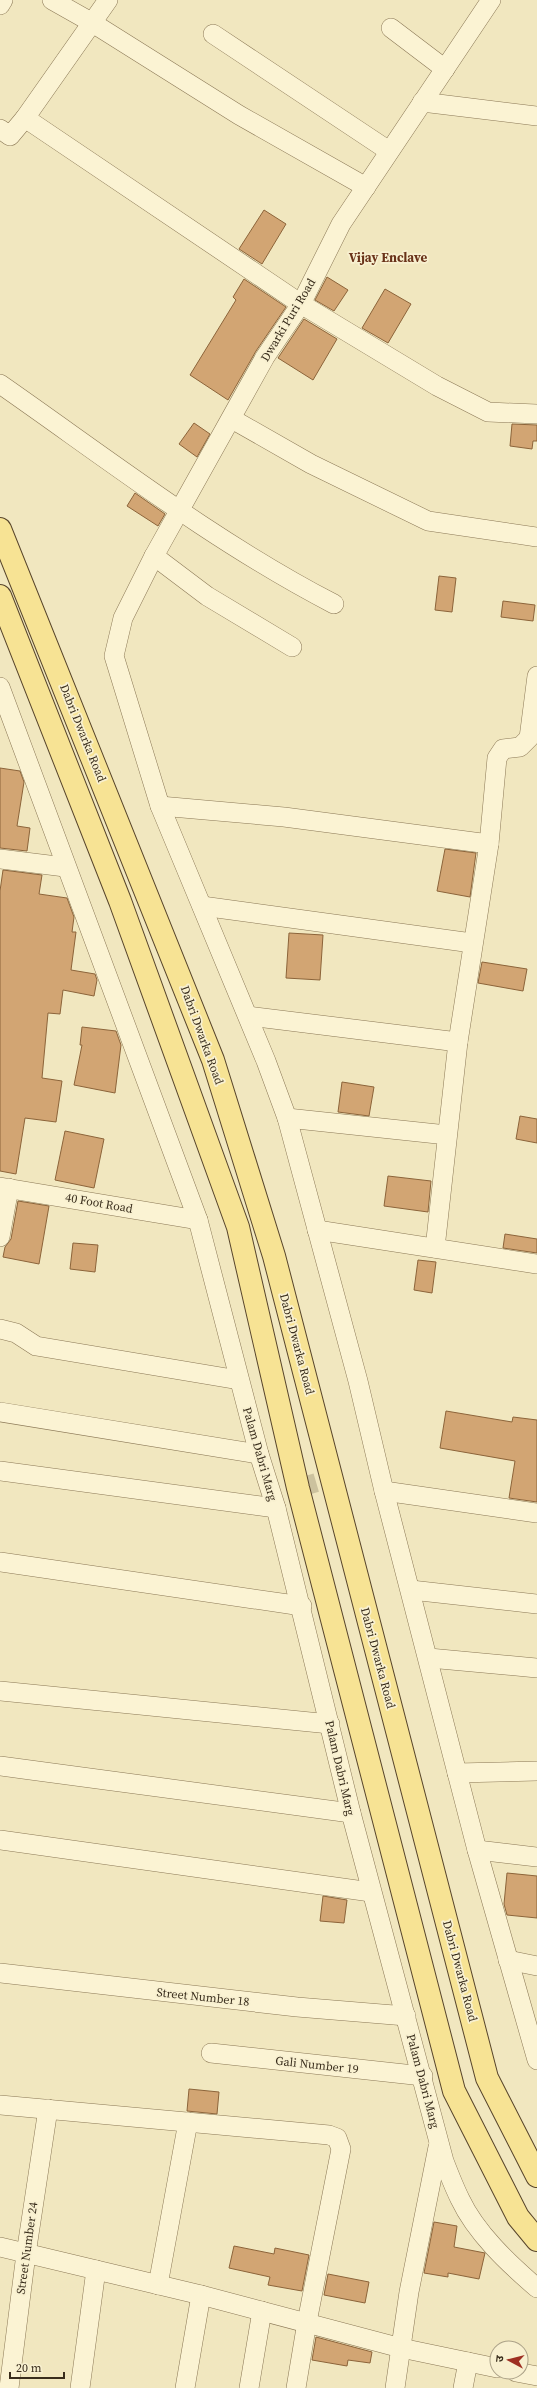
<svg xmlns="http://www.w3.org/2000/svg" width="537" height="2388" font-family="'Source Serif 4','Noto Sans Devanagari',serif">
<style>
.building{fill:#d2a573;stroke:#8c643a}
.lines{fill:none;stroke-linecap:round;stroke-linejoin:round}
.minor-tunnel{stroke:#ccc29e;stroke-width:19;stroke-dasharray:19 10;stroke-linecap:butt}
.minor-casing{stroke:#8b7856;stroke-width:20}
.major-casing{stroke:#58452b;stroke-width:24}
.minor{stroke:#fbf3d3;stroke-width:19}
.major{stroke:#f7e394;stroke-width:22}
.labels{text-anchor:middle;dominant-baseline:central;stroke-width:3.5;stroke-linejoin:round;paint-order:stroke}
.street-label{font-size:12px;fill:#392d1c;stroke:#f8f0d0}
.neighbourhood-label{font-size:13px;font-weight:bold;fill:#693218;stroke:#f8f0d0}
</style>
<rect width="100%" height="100%" fill="#f1e7bf"/>
<!-- building -->
<g class="building">
<polygon points="264,210 286,224 262,264 239,249"/>
<polygon points="327,277 348,290 334,311 315,300"/>
<polygon points="244,279 286,307 256,351 228,400 190,375 236,300 233,297"/>
<polygon points="385,289 411,304 388,343 362,328"/>
<polygon points="304,319 337,339 313,380 278,358"/>
<polygon points="194,423 210,434 197,457 179,444"/>
<polygon points="512,424 537,425 537,441 533,441 532,449 510,446"/>
<polygon points="135,493 165,514 158,526 127,506"/>
<polygon points="439,576 456,578 452,612 435,610"/>
<polygon points="503,601 535,605 533,621 501,617"/>
<polygon points="0,768 20,771 24,782 17,826 30,828 27,851 0,848"/>
<polygon points="445,849 476,853 470,897 437,891"/>
<polygon points="3,870 42,875 39,894 67,898 74,917 72,932 76,932 71,970 95,974 97,980 94,996 63,990 60,1014 48,1013 42,1078 62,1081 56,1122 25,1118 16,1174 0,1171 0,891"/>
<polygon points="289,933 323,935 320,980 286,978"/>
<polygon points="482,962 527,969 523,991 478,983"/>
<polygon points="82,1027 116,1031 121,1045 115,1093 74,1085 82,1045 80,1045"/>
<polygon points="342,1082 374,1087 369,1116 338,1112"/>
<polygon points="520,1116 537,1119 537,1143 516,1139"/>
<polygon points="65,1131 104,1139 94,1188 55,1180"/>
<polygon points="388,1176 431,1181 428,1212 384,1206"/>
<polygon points="18,1201 49,1206 39,1264 3,1257 5,1247 11,1239"/>
<polygon points="505,1234 537,1239 537,1253 503,1248"/>
<polygon points="73,1243 98,1245 95,1272 70,1269"/>
<polygon points="418,1260 436,1262 432,1293 414,1290"/>
<polygon points="446,1411 512,1422 513,1417 537,1420 537,1502 509,1498 515,1461 440,1448"/>
<polygon points="507,1873 537,1876 537,1918 507,1915 504,1904"/>
<polygon points="323,1896 347,1900 344,1923 320,1921"/>
<polygon points="189,2089 219,2092 217,2114 187,2111"/>
<polygon points="434,2222 457,2226 454,2247 485,2253 479,2279 448,2273 448,2277 424,2273"/>
<polygon points="234,2246 274,2254 275,2248 309,2255 302,2291 268,2285 270,2277 229,2268"/>
<polygon points="328,2274 369,2282 365,2303 324,2295"/>
<polygon points="316,2337 372,2352 370,2363 348,2360 347,2366 312,2360"/>
</g>
<g class="lines">
<!-- minor-tunnel -->
<polyline class="minor-tunnel" points="298,1488 332,1478"/>
<!-- minor casing -->
<g class="minor-casing">
<g id="minor">
<polyline points="52,0 91,22 239,115 366,187"/>
<polyline points="491,0 341,224 301,304 265,357 154,556 123,618 114,656 160,806 266,1061 287,1118 358,1381 384,1491 477,1850 537,2060"/>
<polyline points="0,5 3,0"/>
<polyline points="391,28 445,69"/>
<polyline points="213,34 389,151"/>
<polyline points="422,102 537,116"/>
<polyline points="25,118 301,304 437,386 488,412 537,414"/>
<polyline points="0,129 10,136 25,118 108,0"/>
<path d="M0,384C109,460 216,543 334,604"/>
<polyline points="232,419 311,464 428,521 537,537"/>
<polyline points="154,556 207,596 292,647"/>
<path d="M0,687L198,1220L259,1454L276,1508L351,1813L444,2161C449,2174 454,2187 460,2199C476,2233 508,2263 537,2288"/>
<polyline points="160,806 284,817 489,844"/>
<polyline points="0,859 65,867"/>
<polyline points="202,906 472,943"/>
<polyline points="248,1016 458,1042"/>
<polyline points="287,1118 447,1135"/>
<polyline points="0,1187 198,1220"/>
<polyline points="317,1230 537,1264"/>
<polyline points="0,1237 9,1188"/>
<polyline points="435,1248 458,1042 489,844 497,758 503,749 520,747 529,738 537,676"/>
<polyline points="0,1329 16,1333 36,1346 239,1380"/>
<polyline points="0,1412 259,1454"/>
<polyline points="0,1471 276,1508"/>
<polyline points="384,1491 537,1513"/>
<polyline points="0,1562 302,1606"/>
<polyline points="411,1590 537,1604"/>
<polyline points="429,1658 537,1668"/>
<polyline points="0,1691 330,1724"/>
<polyline points="0,1766 351,1813"/>
<polyline points="457,1773 537,1771"/>
<polyline points="0,1840 371,1892"/>
<polyline points="477,1850 537,1857"/>
<polyline points="508,1960 537,1966"/>
<polyline points="0,1973 297,2007 406,2016"/>
<polyline points="211,2053 423,2076"/>
<polyline points="0,2105 329,2135 337,2138 341,2149 307,2322 296,2388"/>
<polyline points="0,2247 201,2295 401,2348 497,2368"/>
<polyline points="158,2285 188,2122"/>
<polyline points="516,2372 537,2376"/>
<polyline points="9,2388 26,2254 48,2109"/>
<polyline points="80,2388 96,2270"/>
<polyline points="185,2388 201,2295"/>
<polyline points="249,2388 262,2311"/>
<polyline points="395,2388 409,2292 438,2147"/>
<polyline points="463,2388 468,2362"/>
</g>
</g>
<!-- major casing -->
<g class="major-casing">
<g id="major">
<polyline points="0,529 213,1060 274,1256 487,2078 537,2176"/>
<polyline points="0,596 120,901 238,1227 298,1488 454,2091 518,2217 537,2240"/>
</g>
</g>
<!-- minor -->
<use href="#minor" class="minor"/>
<!-- major -->
<use href="#major" class="major"/>
</g>
<g class="labels">
<!-- street labels -->
<g class="street-label">
<text transform="translate(288 320) rotate(-59)">Dwarki Puri Road</text>
<text transform="translate(83 733) rotate(68)">Dabri Dwarka Road</text>
<text transform="translate(202 1035) rotate(70)">Dabri Dwarka Road</text>
<text transform="translate(99 1203) rotate(10)">40 Foot Road</text>
<text transform="translate(297 1344) rotate(75)">Dabri Dwarka Road</text>
<text transform="translate(260 1454) rotate(74)">Palam Dabri Marg</text>
<text transform="translate(378 1658) rotate(75)">Dabri Dwarka Road</text>
<text transform="translate(340 1768) rotate(77)">Palam Dabri Marg</text>
<text transform="translate(460 1971) rotate(75)">Dabri Dwarka Road</text>
<text transform="translate(203 1997) rotate(6)">Street Number 18</text>
<text transform="translate(317 2065) rotate(6)">Gali Number 19</text>
<text transform="translate(423 2081) rotate(75)">Palam Dabri Marg</text>
<text transform="translate(27 2248) rotate(-82)">Street Number 24</text>
</g>
<!-- neighbourhood labels -->
<g class="neighbourhood-label">
<text x="388" y="257">Vijay Enclave</text>
</g>
</g>
<!-- north arrow -->
<g transform="translate(509 2360) rotate(277)"><circle r="19" fill="#f8f0d0" stroke="#aca288"/>
<path d="M0-3L7 15L0 10L-7 15Z" fill="#9e2f22"/>
<text y="-6" font-size="11" font-weight="bold" text-anchor="middle" fill="#392d1c">उ</text>
</g>
<!-- scale -->
<path d="M10 2372v6h54v-6" fill="none" stroke="#392d1c" stroke-width="2"/>
<text x="16" y="2372" font-size="12" fill="#392d1c" stroke="#f8f0d0" stroke-width="3" paint-order="stroke">20 m</text>
</svg>
